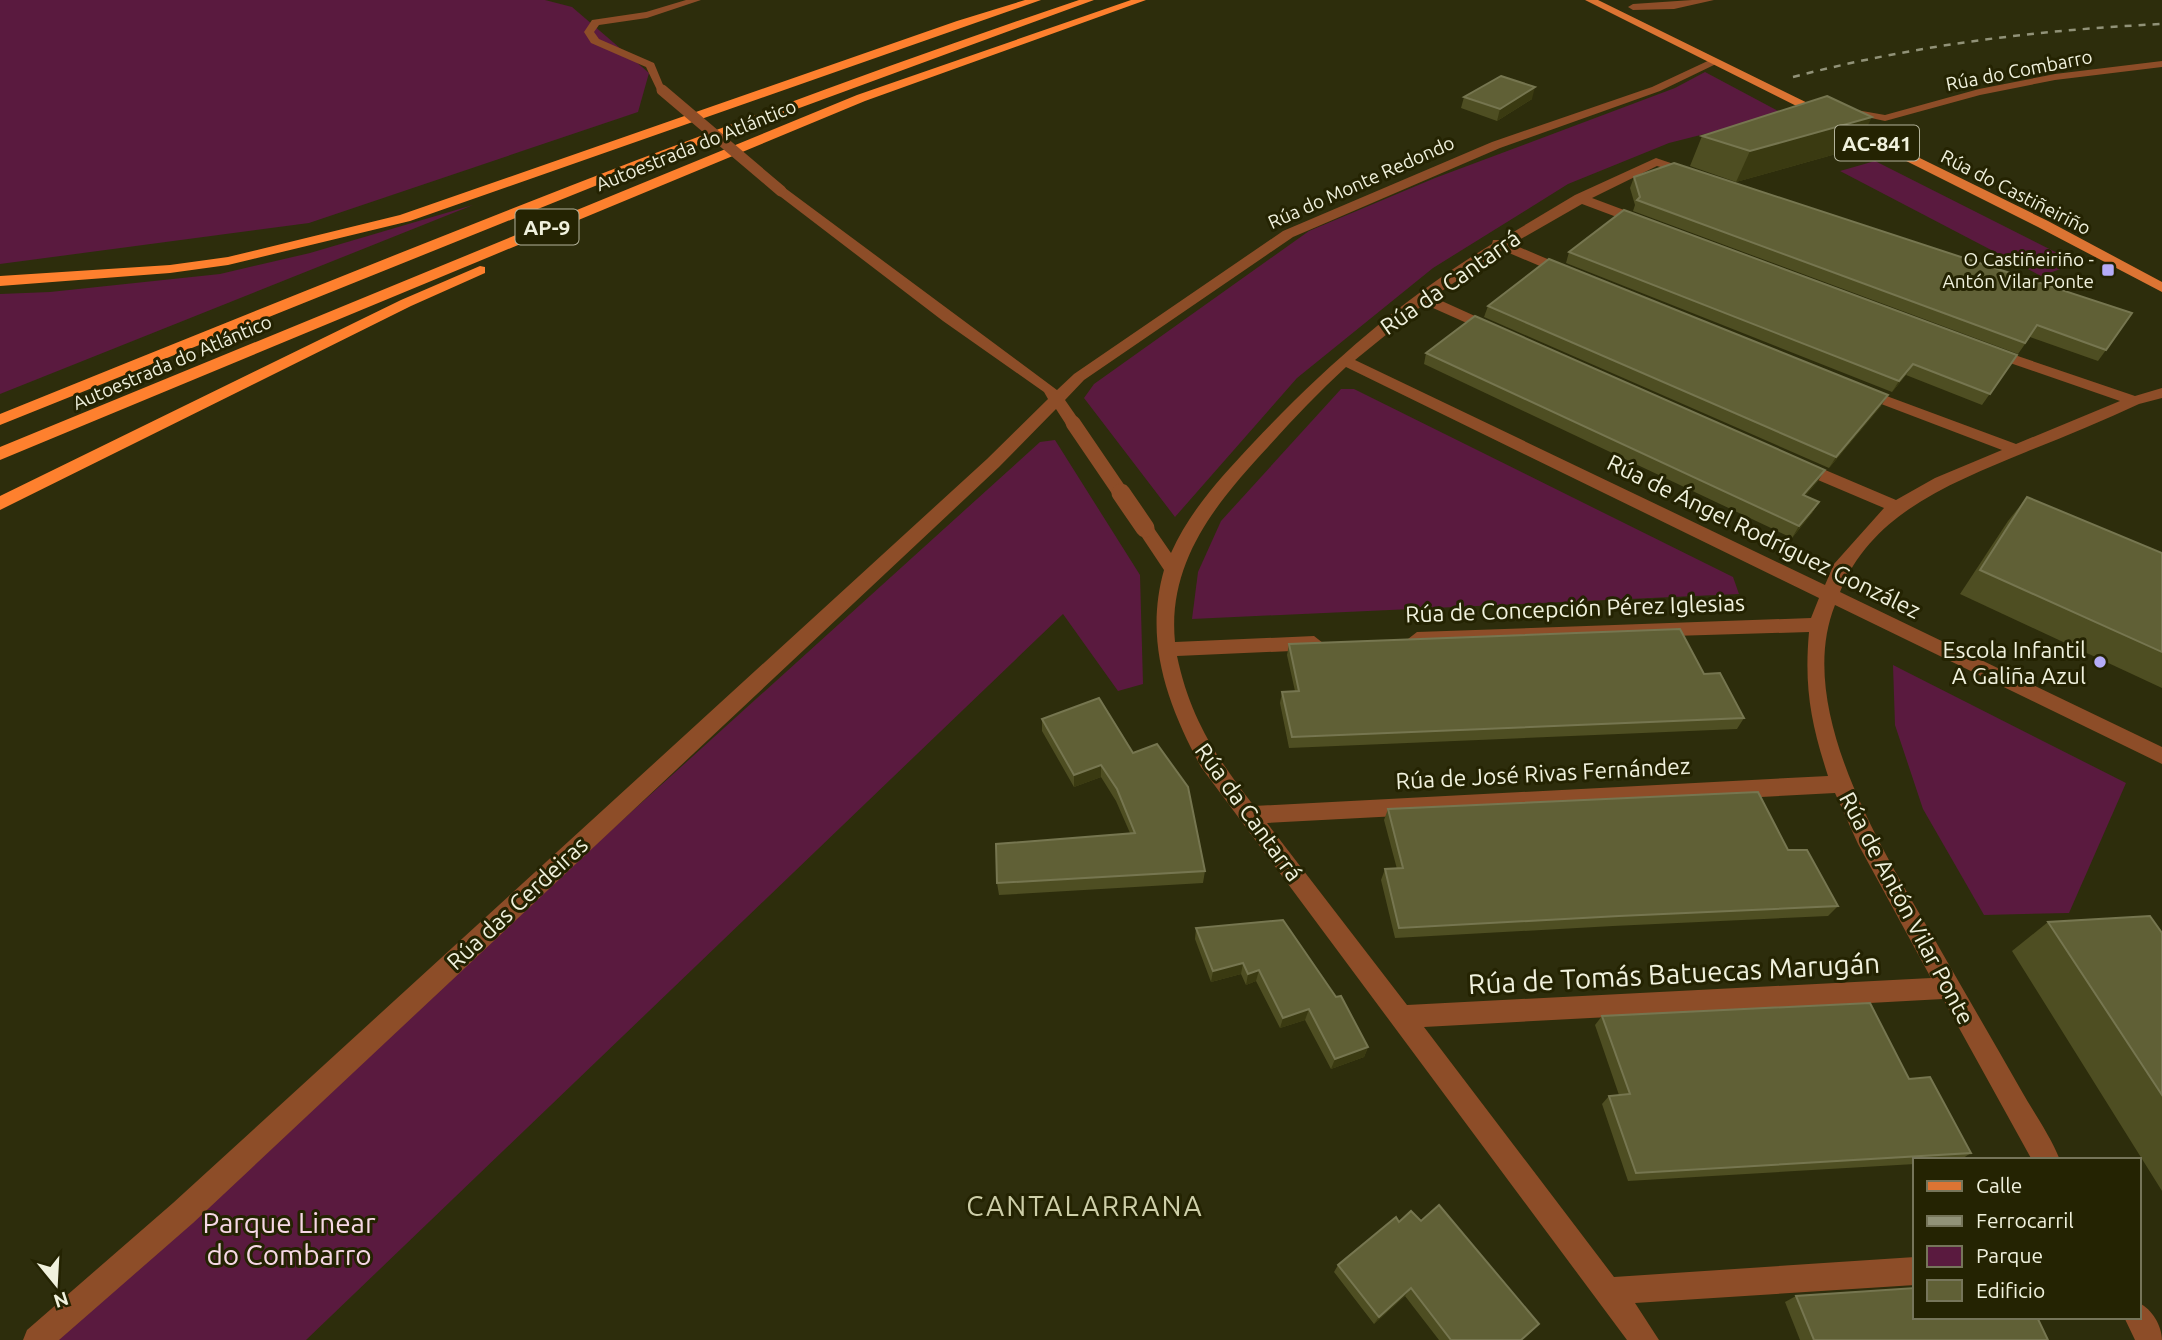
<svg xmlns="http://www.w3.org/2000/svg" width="2162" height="1340" font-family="Ubuntu,sans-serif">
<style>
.green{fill:#5a1a3f}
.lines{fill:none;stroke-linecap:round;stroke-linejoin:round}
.minor{fill:#8d4d28;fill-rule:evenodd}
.primary{fill:#dc7433;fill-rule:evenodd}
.motorway{fill:#fe802e;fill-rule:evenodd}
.rail{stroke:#919278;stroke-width:2.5;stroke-dasharray:7 7;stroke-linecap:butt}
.minor-bridge-far2{stroke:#8d4d28;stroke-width:11}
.minor-bridge-far1{stroke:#8d4d28;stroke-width:15}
.minor-bridge{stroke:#8d4d28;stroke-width:19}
.wall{fill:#4e4e22}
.shaded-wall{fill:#3a3a11}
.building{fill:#606036;stroke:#767650;stroke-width:2}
.poi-dot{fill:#b5acf8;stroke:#242302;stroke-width:2.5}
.labels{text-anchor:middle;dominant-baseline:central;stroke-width:6;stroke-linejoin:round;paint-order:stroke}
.far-street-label{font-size:19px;fill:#f0f1dd;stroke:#242302}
.far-poi-label{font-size:19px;fill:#f0f1dd;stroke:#242302;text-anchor:end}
.shield{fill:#242302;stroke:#b3b39b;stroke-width:2}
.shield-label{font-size:21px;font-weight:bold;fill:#f0f1dd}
.street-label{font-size:23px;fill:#f0f1dd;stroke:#242302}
.poi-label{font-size:23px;fill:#f0f1dd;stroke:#242302;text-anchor:end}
.near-street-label{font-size:28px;fill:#f0f1dd;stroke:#242302}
.near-neighbourhood-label{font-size:28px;letter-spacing:2px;fill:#cecfa9;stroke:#242302}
.near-park-label{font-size:28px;fill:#f6d7e5;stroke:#242302}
</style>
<rect width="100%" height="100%" fill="#2d2d0c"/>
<!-- green -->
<g class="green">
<polygon points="0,0 545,0 572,7 649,73 638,112 309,223 0,264"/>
<polygon points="1705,72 1793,119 1744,124 1669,143 1568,184 1433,268 1297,378 1175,517 1084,398 1094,384 1309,231 1435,178 1675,88"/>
<polygon points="1875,161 2077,263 2041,276 1840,171"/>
<polygon points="473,205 0,394 0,294 50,292 220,274 310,253"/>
<polygon points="1341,389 1354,389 1733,577 1739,594 1192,619 1198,572 1221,521"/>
<polygon points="1055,440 1140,575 1143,684 1118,691 1063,614 306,1340 48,1340 1040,442"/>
<polygon points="1893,665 2126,783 2069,913 1984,915 1923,809 1895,725"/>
</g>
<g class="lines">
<!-- minor -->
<g class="minor">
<polygon points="686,0 701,0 647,18 599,25 594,32 599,39 654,63 666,92 658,92 646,67 591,43 584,32 592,20 646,12"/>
<polygon points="1692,0 1714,0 1674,9 1633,10 1628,7 1633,4"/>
<polygon points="1712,59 1717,62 1716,64 1660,91 1500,148 1293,237 1084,380 1065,400 1081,423 1079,426 1067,426 1056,409 999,467 193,1223 59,1340 23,1340 27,1330 173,1203 987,459 1048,399 1044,392 943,321 777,194 777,188 785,188 1057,390 1074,374 1283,231 1492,142 1652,87"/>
<polygon points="2162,61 2162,67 2055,80 1980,95 1885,121 1839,111 1845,108 1885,115 1979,89 2055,74"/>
<path d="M1656,158L1700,173L1694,177L1657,166L1592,198L1648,219V225H1638L1582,204L1512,244L1571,269V275H1561L1502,250L1433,297L1497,326V332H1487L1424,304L1355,360L1825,585L1834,564L1884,508L1792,469V461H1804L1896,500L1935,478L2002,450L1855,394V388H1865L2016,444L2120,401L1984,354V348H1994L2135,396L2162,388V398L2139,404C2102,421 2064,437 2026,452C1952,483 1872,512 1840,592L2162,747V764L1835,605C1793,710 1885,854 1936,942C1964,991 1993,1041 2021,1090C2034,1113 2050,1135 2060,1160H2032L1943,999L1424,1027L1614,1277L1915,1257V1285L1635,1303L1659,1340H1627L1201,767C1167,704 1144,641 1164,570L1136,528L1139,524H1151L1171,553C1190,510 1223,475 1254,442C1326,366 1403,298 1492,244L1493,240H1500L1575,195ZM1346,367L1819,598L1811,618L1417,632L1408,639L1410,644L1809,632C1804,688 1811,723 1828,776L1254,806C1216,757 1190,718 1177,656L1314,650L1323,643L1314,636L1175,642C1167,561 1217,502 1268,447C1293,419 1319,392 1346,367ZM1835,793L1858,844L1931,978L1407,1005L1267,823Z"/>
<path d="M2139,1303C2152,1309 2162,1326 2162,1340H2135L2124,1317H2139Z"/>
</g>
<!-- primary -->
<polygon class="primary" points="1585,0 1598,0 2048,221 2162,282 2162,292 2038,227"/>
<!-- motorway -->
<g class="motorway">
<polygon points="1025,0 1041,0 410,221 228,265 170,273 0,286 0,276 170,265 228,257 400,215 957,21"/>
<path d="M1079,0H1094L682,151L0,425V414C358,270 713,123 1079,0Z"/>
<polygon points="1131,0 1146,0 865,101 0,460 0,447 857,95"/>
<polygon points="480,266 485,267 485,273 411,306 0,510 0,496 401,300"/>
</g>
<!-- rail -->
<path class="rail" d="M1793,77C1915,45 2037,30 2162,24"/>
<!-- minor-bridge-far2 -->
<polyline class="minor-bridge-far2" points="662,90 781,191"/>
<!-- minor-bridge-far1 -->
<polyline class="minor-bridge-far1" points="1073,423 1122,495"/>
<!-- minor-bridge -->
<polyline class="minor-bridge" points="1121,493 1145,528"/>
</g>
<!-- wall -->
<g class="wall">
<polygon points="1464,97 1532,99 1497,121 1461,108"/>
<polygon points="1702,136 1857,148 1736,182 1690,166"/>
<polygon points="1634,177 2106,350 2098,361 2030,337 2018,354 1633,211 1635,205 1630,188"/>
<polygon points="1569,252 2017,355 1982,405 1906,375 1892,392 1566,263"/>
<polygon points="1488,306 1881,406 1829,468 1484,317"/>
<polygon points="1426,353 1818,481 1805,496 1819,502 1812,513 1792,538 1424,364"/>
<polygon points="2027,497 2162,553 2162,688 1960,594 2008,521"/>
<polygon points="1289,644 1704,674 1744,718 1737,729 1289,748 1280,703 1282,692 1295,691 1287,655"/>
<polygon points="1099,698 1205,871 1203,883 999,895 997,883 1130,833 1116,801 1101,777 1074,787 1042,731 1042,719"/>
<polygon points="1388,809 1788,850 1838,906 1828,916 1613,926 1395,938 1381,880 1385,869 1397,869 1384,820"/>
<polygon points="1283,920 1368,1047 1364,1057 1331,1069 1305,1020 1280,1028 1256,981 1246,985 1241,974 1211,982 1195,939 1196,928"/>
<polygon points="2048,922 2162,933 2162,1191 2012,951"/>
<polygon points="1602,1016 1909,1079 1971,1153 1960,1160 1915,1160 1915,1164 1628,1181 1602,1104 1609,1096 1619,1095 1595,1025"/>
<polygon points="1399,1222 1521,1340 1439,1340 1405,1296 1374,1324 1334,1272 1338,1265"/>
<polygon points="1796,1296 2048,1340 1800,1340 1785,1302"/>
</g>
<!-- shaded-wall -->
<g class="shaded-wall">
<polygon points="1535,87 1532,99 1497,121 1500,109"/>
<polygon points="1872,117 1857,148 1736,182 1750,151"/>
<polygon points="1913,364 1906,375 1892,392 1899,381"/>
<polygon points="1888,395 1881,406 1829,468 1836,457"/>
<polygon points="1825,470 1818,481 1797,506 1803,495"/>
<polygon points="1819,502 1812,513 1792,538 1799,526"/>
<polygon points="1101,765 1101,777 1074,787 1074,775"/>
<polygon points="1243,963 1241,974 1211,982 1213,971"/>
<polygon points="1259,970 1256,981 1246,985 1248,974"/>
<polygon points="1309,1009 1305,1020 1280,1028 1283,1018"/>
<polygon points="1368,1047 1364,1057 1331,1069 1335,1059"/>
<polygon points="1411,1288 1405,1296 1374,1324 1379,1317"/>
</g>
<!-- building -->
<g class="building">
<polygon points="1501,76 1535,87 1500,109 1464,97"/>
<polygon points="1827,96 1872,117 1750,151 1702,136"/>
<polygon points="1674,163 2132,313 2106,350 2037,325 2025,343 1637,200 1640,197 1634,177"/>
<polygon points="1624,210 2017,355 1990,394 1913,364 1899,381 1569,252"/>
<polygon points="1549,259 1888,395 1836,457 1488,306"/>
<polygon points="1475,316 1825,470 1803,495 1819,502 1799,526 1426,353"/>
<polygon points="2027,497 2162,553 2162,652 1980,570"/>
<polygon points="1680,629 1704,674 1720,673 1744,718 1292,737 1282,692 1299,691 1289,644"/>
<polygon points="1099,698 1133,753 1157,744 1188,787 1205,871 997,883 996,844 1135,833 1117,789 1101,765 1074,775 1042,719"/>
<polygon points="1758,792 1788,850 1807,850 1838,906 1619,916 1399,928 1385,869 1403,868 1388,809"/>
<polygon points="2150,916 2162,933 2162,1095 2048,922"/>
<polygon points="1283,920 1336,997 1341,996 1368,1047 1335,1059 1309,1009 1283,1018 1259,970 1248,974 1243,963 1213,971 1196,928"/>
<polygon points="1870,1003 1909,1079 1930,1077 1971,1153 1636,1173 1609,1096 1630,1094 1602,1016"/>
<polygon points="1439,1205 1539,1324 1521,1340 1451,1340 1411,1288 1379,1317 1338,1265 1396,1217 1399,1222 1411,1211 1421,1221"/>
<polygon points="1915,1288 1915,1317 2037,1317 2048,1340 1814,1340 1796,1296"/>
</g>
<!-- markers -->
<g class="poi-dot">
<rect x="2101" y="263" width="14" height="14" rx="3.5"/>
<circle cx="2100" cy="662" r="7"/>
</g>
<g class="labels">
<!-- far-street labels -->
<g class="far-street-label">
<text transform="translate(2019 70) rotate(-11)">Rúa do Combarro</text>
<text transform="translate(696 145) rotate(-22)">Autoestrada do Atlántico</text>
<text transform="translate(1361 182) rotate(-24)">Rúa do Monte Redondo</text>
<text transform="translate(2016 192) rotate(27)">Rúa do Castiñeiriño</text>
<text transform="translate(172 362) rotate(-23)">Autoestrada do Atlántico</text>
</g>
<!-- far-poi labels -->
<g class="far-poi-label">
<text x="2094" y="259">O Castiñeiriño -<tspan x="2094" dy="22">Antón Vilar Ponte</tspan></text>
</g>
<!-- shield labels -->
<g class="shield">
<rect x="1835" y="125.5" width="84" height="35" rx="5"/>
<rect x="515.5" y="209.5" width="63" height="35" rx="5"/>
</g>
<g class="shield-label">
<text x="1877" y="143">AC-841</text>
<text x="547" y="227">AP-9</text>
</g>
<!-- street labels -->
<g class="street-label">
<text transform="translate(1450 282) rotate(-35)">Rúa da Cantarrá</text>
<text transform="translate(1764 536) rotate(26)">Rúa de Ángel Rodríguez González</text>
<text transform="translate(1575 608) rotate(-2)">Rúa de Concepción Pérez Iglesias</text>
<text transform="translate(1543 773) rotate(-3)">Rúa de José Rivas Fernández</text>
<text transform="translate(1249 812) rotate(54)">Rúa da Cantarrá</text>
<text transform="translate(517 903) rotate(-43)">Rúa das Cerdeiras</text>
<text transform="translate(1907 908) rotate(62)">Rúa de Antón Vilar Ponte</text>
</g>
<!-- poi labels -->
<g class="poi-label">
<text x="2086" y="649">Escola Infantil<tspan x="2086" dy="26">A Galiña Azul</tspan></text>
</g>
<!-- near-street labels -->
<g class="near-street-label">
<text transform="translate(1674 973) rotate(-3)">Rúa de Tomás Batuecas Marugán</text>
</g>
<!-- near-neighbourhood labels -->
<g class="near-neighbourhood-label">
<text x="1085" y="1205">CANTALARRANA</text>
</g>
<!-- near-park labels -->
<g class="near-park-label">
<text x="289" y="1222">Parque Linear<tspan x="289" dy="32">do Combarro</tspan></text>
</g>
</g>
<!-- legend -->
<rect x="1913" y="1158" width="228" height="161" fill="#242302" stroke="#76755a" stroke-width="2"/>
<rect x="1927" y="1181" width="35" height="10" fill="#dc7433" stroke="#76755a" stroke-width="2"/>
<text x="1976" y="1193" font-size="21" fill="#f0f1dd">Calle</text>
<rect x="1927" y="1216" width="35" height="10" fill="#919278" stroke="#76755a" stroke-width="2"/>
<text x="1976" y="1228" font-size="21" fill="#f0f1dd">Ferrocarril</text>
<rect x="1927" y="1246" width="35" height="21" fill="#5a1a3f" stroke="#76755a" stroke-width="2"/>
<text x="1976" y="1263" font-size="21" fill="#f0f1dd">Parque</text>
<rect x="1927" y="1280" width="35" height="21" fill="#606036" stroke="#76755a" stroke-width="2"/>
<text x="1976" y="1298" font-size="21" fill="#f0f1dd">Edificio</text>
<!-- north arrow -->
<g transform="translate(56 1284) rotate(162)" stroke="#242302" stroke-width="5" paint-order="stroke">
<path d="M0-5L12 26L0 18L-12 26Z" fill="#f0f1dd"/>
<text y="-10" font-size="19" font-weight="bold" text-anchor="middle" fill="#f0f1dd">N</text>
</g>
</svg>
